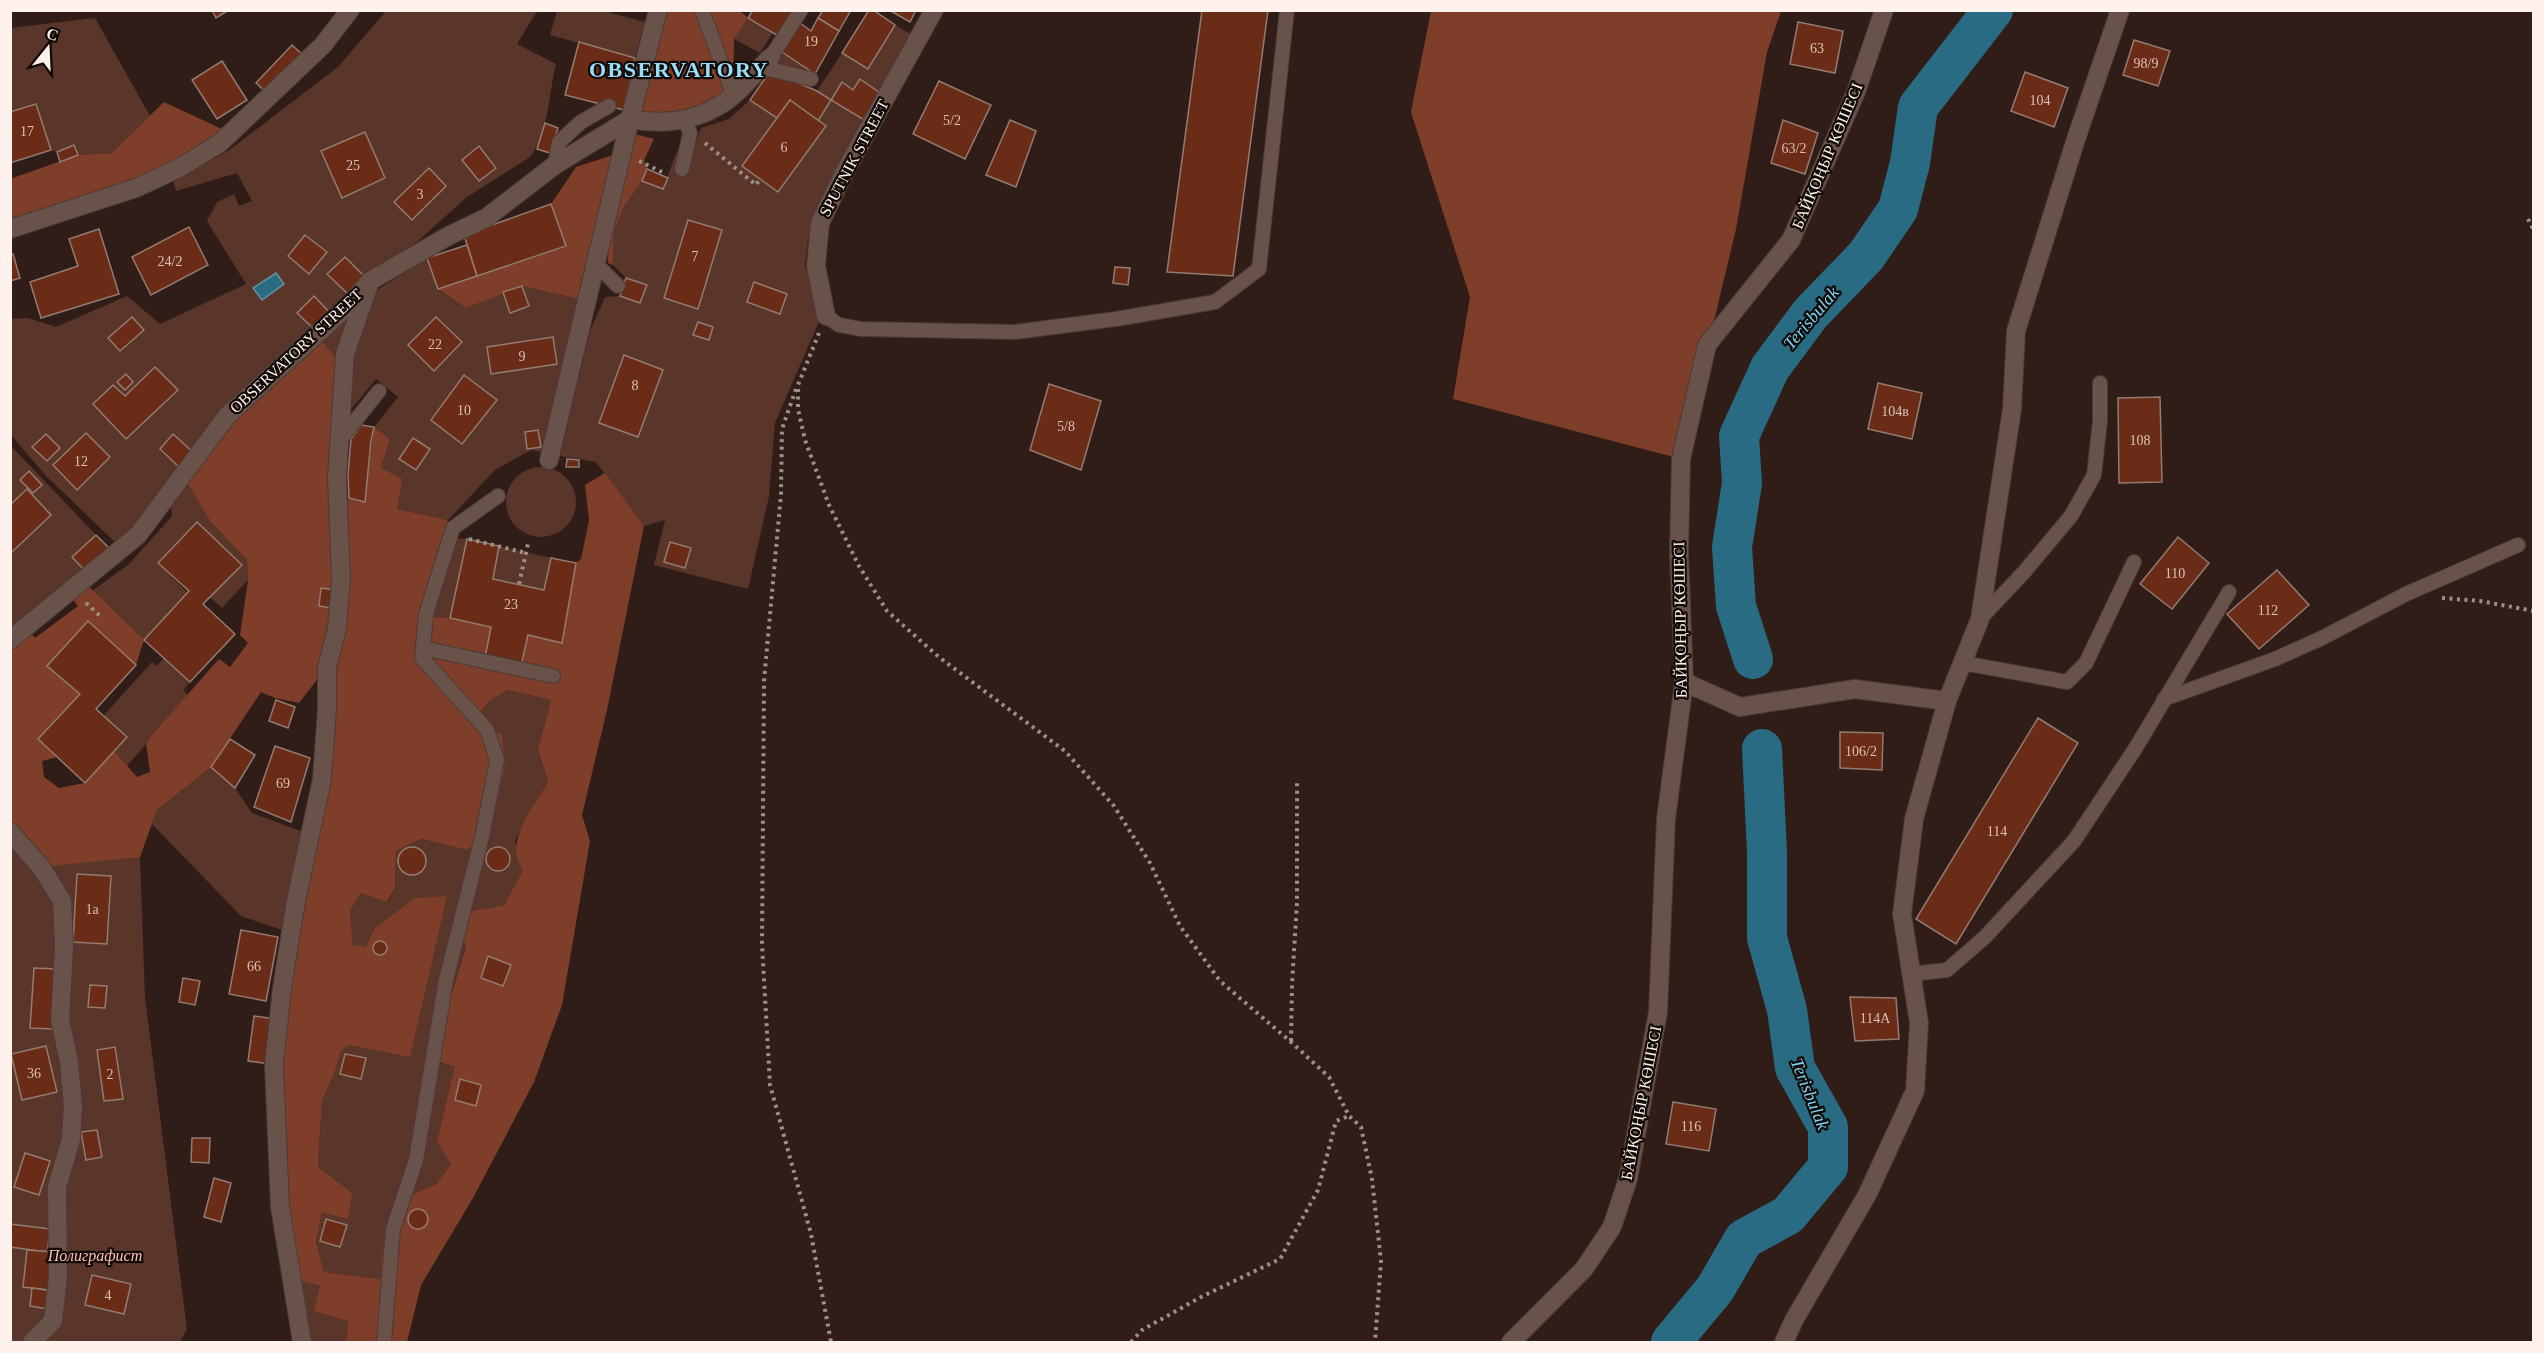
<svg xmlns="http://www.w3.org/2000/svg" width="2544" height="1353" font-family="Georgia,serif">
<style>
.green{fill:#5a3529;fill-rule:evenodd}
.forest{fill:#7f3e29;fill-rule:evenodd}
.water{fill:#286b83;stroke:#6893a2;stroke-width:1.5}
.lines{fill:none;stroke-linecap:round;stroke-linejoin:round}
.river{stroke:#286b83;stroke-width:40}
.building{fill:#6a2c17;stroke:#937b72;stroke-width:1.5}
.service-casing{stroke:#4b3a36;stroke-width:16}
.minor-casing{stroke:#4b3a36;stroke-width:20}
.tertiary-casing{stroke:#4b3a36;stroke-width:20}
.path{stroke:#a08f89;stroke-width:4;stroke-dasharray:3 4.5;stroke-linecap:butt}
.service{stroke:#68524a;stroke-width:14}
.minor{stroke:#68524a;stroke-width:18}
.tertiary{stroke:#68524a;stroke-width:18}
.labels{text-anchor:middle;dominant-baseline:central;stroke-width:4.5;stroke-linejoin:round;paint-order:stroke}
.number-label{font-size:14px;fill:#dac0b7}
.street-label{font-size:16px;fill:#fff1ec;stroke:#120a07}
.park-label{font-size:16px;font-style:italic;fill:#ffc2af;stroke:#120a07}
.water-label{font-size:18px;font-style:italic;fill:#7bd6f9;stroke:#120a07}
.district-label{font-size:22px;font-weight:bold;letter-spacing:1.5px;fill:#98defa;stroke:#120a07}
</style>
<rect width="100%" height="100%" fill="#311d17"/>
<!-- green -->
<g class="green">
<path d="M386,11H537L517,44L556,64C549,92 548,136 530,157L467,197L417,242L365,277L344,257L328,274L348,294L331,314L314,297L298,313L315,330L195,454L173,434L160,450L181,469L117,544L46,476L11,435L10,319L28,318L56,327L127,296L160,324L246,284L207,221L217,202L234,194L239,206L252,201L237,173L176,191L173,180L228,151L338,67ZM132,317L144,330L120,351ZM155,367L177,390L127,438L93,404L113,385L125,396Z"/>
<polygon points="557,11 604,11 645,22 635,58 550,35"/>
<polygon points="95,18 150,116 112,153 78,155 74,145 57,152 51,150 36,104 11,112 10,28"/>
<polygon points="748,18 773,32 760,53 734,39"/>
<path d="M895,25L914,36L883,95L860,79L853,90L842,82L831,100L866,121L836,172L808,239L805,265L816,306L818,324L775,423L769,496L748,589L654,565L665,520L644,526L596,462L560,456L590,331L605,297L620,296L640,303L646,285L626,278L613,265L614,231L624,207L642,181L663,189L677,151L691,156L701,128L729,119L750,100L777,118L742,166L778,192L826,127L818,121L831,100L817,91L842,53L867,68ZM688,220L722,231L697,309L664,298ZM754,282L786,294L780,314L747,302ZM698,322L713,327L709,340L693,335ZM624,356L663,370L638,437L599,423Z"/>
<polygon points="782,52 815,74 771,66"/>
<path d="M427,258L438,289L466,308L503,292L510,313L529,307L522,286L579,299L545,453L531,450L495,470L448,520L396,509L381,468L390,439L374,427L398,397L376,379L352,408L346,397L349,354L368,296ZM464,375L462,444L431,419Z"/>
<polygon points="354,306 339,361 322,341"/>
<polygon points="11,446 96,535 72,557 87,573 11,634 11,554 51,515 27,489 11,505"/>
<circle cx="541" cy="502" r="35"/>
<polygon points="184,476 213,524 247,560 248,580 222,608 210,597 242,564 197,522 157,563 188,593 144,640 92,591 129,564 172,516 169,494"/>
<polygon points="452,538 467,539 450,618 432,617"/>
<polygon points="499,546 551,558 544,590 493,579"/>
<polygon points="164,658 190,682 183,690 188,695 127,766 114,751 103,716 152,662 157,666"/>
<polygon points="508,690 551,700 538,749 548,782 515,840 523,870 504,905 467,912 505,769 472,726 488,702"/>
<polygon points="211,767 235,788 252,813 306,833 282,930 241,916 152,824 140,857 145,998 187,1329 180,1342 11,1342 10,832 156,811"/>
<polygon points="421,839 468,850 474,846 425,1059 455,1067 451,1164 436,1184 409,1196 382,1252 380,1279 324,1272 316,1242 322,1213 348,1219 351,1193 318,1167 322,1101 335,1072 341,1051 350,1045 447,897 415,898 366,948 353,945 350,911 361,893 388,902 395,888 396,851"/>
<polygon points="461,936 466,945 442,1026"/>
<polygon points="292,1279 320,1286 348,1321 346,1342 302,1342"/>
</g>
<!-- forest -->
<g class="forest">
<polygon points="664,11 740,11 748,18 734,39 733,94 682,111 637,113"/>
<polygon points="1431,11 1781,11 1767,52 1736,229 1681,459 1453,399 1470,297 1411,112"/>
<polygon points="164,102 224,130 212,141 132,184 11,223 10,179 78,155 112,153"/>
<polygon points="635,134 654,139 644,160 647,169 642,181 624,207 614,231 613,265 608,263 608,232"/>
<polygon points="616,154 579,299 522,286 466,308 438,289 566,247 551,204 576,167"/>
<path d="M317,335L344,367L340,525L349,498L364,502L374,427L390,439L381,468L402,479L397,509L448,520L420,609L419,631L432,617L450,618L491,627L485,658L528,635L562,643L576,563L581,559L589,520L585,485L605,473L644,526L607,710L582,815L590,841L562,1005L534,1082L473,1198L421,1285L407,1342H346L348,1321L314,1311L320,1286L292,1279L274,1064L322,779L326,668L299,703L275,698L261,692L211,767L156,811L140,857L41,867L27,842L11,823L10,635L25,627L35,638L78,606L68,594L83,581L144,640L136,665L88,622L47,666L80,694L38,739L57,757L42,761L44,777L59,788L85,783L114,751L137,777L150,772L146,744L152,735L219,659L230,667L248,643L240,635L248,580L247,560L211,522L188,484L234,423L227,416ZM508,690L551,700L538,749L548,782C533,808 503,842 523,870L504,905L467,912L461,936L466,946L442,1026L436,1061L455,1067L437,1142L451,1164L436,1184L409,1196L382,1252L380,1279L324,1272L316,1242L322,1213L348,1219L352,1193L318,1167L322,1101L335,1072L341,1051L350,1045L410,1057L447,896L415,898L375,928L366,947L353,945L350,911L361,893L387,902L395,888L396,851L421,839L468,850L489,833L505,769L502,734L472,725L488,702Z"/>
</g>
<!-- water -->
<polygon class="water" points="276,273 284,284 262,300 253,288"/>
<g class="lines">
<!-- river -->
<g class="river">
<polyline points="1753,659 1736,606 1732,547 1742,483 1739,436 1770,368 1811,313 1866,256 1898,209 1910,163 1918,107 1993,10"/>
<polyline points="1671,1342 1715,1289 1744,1239 1788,1215 1828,1167 1828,1127 1795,1068 1787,1010 1767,938 1767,852 1762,749"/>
</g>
</g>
<!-- building -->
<g class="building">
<polygon points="212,10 229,10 216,18"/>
<polygon points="753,10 796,10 780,37 748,18"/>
<polygon points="823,10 851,10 839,31 818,18"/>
<polygon points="869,10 873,10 895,25 868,69 842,53"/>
<polygon points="889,10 916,10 910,22"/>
<polygon points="1202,10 1268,10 1233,276 1167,272"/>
<polygon points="818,18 839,31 815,74 782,52 800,23 811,31"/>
<polygon points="1798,22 1843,31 1835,73 1790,64"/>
<polygon points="2134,40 2170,51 2158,86 2123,75"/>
<polygon points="579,42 635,58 624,110 565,95"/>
<polygon points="292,45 305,57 269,95 256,83"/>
<polygon points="222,61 247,100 217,119 192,80"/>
<polygon points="770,71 817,91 831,100 818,121 790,100 777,118 750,100"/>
<polygon points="2025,72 2068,88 2054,127 2011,111"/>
<polygon points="860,79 883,95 866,121 831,100 842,82 853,90"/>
<polygon points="939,81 991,105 965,159 913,134"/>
<polygon points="790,100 826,126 778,192 742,166"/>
<polygon points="36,104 51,150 10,163 10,112"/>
<polygon points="1010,120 1036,131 1016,187 986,175"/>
<polygon points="1783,120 1818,133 1805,174 1771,163"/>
<polygon points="545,123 558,128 550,153 537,149"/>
<polygon points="365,132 385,178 342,198 321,151"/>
<polygon points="74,145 78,155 60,162 57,152"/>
<polygon points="479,146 496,168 479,181 462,160"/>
<polygon points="429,168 446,186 412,220 394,202"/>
<polygon points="647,169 668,178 663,189 642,181"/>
<polygon points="551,204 566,246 477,276 464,235"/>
<polygon points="688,220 722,230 698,309 664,298"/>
<polygon points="189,227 208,265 151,295 132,257"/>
<polygon points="99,229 119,294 41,318 30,282 78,266 69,239"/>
<polygon points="305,235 327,252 309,274 288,256"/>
<polygon points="467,245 477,276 438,289 427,258"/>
<polygon points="13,254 20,278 10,281 10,255"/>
<polygon points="345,257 365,277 348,294 327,274"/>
<polygon points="1115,267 1130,268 1128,285 1113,283"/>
<polygon points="626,278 647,285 640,303 620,296"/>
<polygon points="754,282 787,294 780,314 747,302"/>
<polygon points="522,286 529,306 510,313 503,292"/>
<polygon points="314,296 331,314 315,330 297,313"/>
<polygon points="132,317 144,330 120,351 108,338"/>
<polygon points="436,317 462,342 434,371 408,345"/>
<polygon points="698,322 713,327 709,340 693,335"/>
<polygon points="553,337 557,364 491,374 487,347"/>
<polygon points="624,355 663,370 638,437 599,423"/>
<polygon points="155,367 178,390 126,439 93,404 113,385 125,396"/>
<polygon points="126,374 133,382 125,390 117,382"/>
<polygon points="464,375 497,400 462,444 431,420"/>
<polygon points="1878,383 1922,393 1912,439 1868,429"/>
<polygon points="1049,384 1101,401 1081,470 1030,450"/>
<polygon points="2160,397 2162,482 2119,483 2118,398"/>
<polygon points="361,425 374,427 371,441 365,502 349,498 348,474 351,439"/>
<polygon points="538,430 541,447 527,449 525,432"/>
<polygon points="86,433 110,457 77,490 53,465"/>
<polygon points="46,434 60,448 47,461 32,447"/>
<polygon points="173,434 195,454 181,469 160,449"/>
<polygon points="413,438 430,449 416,470 399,459"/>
<polygon points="567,459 579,460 579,467 566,467"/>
<polygon points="29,471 42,485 33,493 20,480"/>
<polygon points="27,489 51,515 10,554 10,505"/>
<polygon points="197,522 242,565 203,604 235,634 190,682 144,640 189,591 158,563"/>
<polygon points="96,535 111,550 87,573 72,557"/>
<polygon points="2178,537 2209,563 2172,609 2140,584"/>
<polygon points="467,539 499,546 493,579 544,590 551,558 576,563 562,643 528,635 521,666 485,658 491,627 450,618"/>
<polygon points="670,542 691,548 685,568 664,562"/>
<polygon points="2277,570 2309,605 2259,649 2227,614"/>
<polygon points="321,588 335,590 332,608 319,606"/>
<polygon points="88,621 136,665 96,709 127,737 85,783 38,739 80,694 47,666"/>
<polygon points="276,700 295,707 288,728 269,721"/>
<polygon points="2038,718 2078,743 1956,944 1916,919"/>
<polygon points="1840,732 1883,733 1882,770 1840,768"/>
<polygon points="230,739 255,755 235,788 211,767"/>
<polygon points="275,746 310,758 291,822 254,807"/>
<circle cx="412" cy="861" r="14"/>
<circle cx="498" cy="859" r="12"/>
<polygon points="77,874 111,876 107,944 73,942"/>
<polygon points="241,930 278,937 266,1001 229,994"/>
<circle cx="380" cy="948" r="7"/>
<polygon points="488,956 511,965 503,986 481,978"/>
<polygon points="34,968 57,969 53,1029 30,1028"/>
<polygon points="183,978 200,981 195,1005 179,1002"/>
<polygon points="90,985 107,986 105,1008 88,1007"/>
<polygon points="1850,997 1896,998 1899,1039 1855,1041"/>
<polygon points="254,1016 276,1019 270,1064 248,1061"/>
<polygon points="46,1046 57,1092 22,1100 11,1054"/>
<polygon points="115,1047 123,1099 104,1101 97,1050"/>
<polygon points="345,1054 366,1058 361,1079 340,1074"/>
<polygon points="460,1079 481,1085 476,1106 455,1100"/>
<polygon points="1673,1102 1716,1109 1709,1151 1666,1144"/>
<polygon points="97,1130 102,1157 86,1160 81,1132"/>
<polygon points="192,1138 210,1138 209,1163 191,1162"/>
<polygon points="25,1153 50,1161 39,1195 14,1187"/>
<polygon points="214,1178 231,1183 221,1222 204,1217"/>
<circle cx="418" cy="1219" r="10"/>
<polygon points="326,1219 347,1225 340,1247 320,1241"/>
<polygon points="10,1224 50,1229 47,1252 10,1247"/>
<polygon points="27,1250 53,1252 49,1290 23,1287"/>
<polygon points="92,1275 131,1284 124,1314 85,1305"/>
<polygon points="32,1288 52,1291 49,1309 30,1306"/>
</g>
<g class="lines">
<!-- service casing -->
<g class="service-casing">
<g id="service">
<polyline points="702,10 733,94"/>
<polyline points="771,57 801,10"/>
<polyline points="761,67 811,79"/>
<polyline points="555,165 559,142 581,122 609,106"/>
<polyline points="682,169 690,133 685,120"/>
<polyline points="596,264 618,286"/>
<polyline points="826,316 839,325 861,329 1015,332 1116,319 1215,302 1259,269 1287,10"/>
<polyline points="339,441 379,391"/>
<polyline points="1980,619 2025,571 2071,516 2094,475 2100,421 2100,383"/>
<polyline points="423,648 553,676"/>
<polyline points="1963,663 2067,682 2086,663 2134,562"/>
<polyline points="2164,699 2275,659 2322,638 2406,594 2518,545"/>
<polyline points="1911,974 1947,970 1985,937 2074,841 2135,749 2229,592"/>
<polyline points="384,1342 393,1229 416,1160 446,980 482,837 497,760 487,730 422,658 426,614 453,528 498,496"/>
</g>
</g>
<!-- minor casing -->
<g class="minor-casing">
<g id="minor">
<polyline points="826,316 816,266 820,223 844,173 934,10"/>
<polyline points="549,460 630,119 658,10"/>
<path d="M10,640L138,535L227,416L351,303L370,281L450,235L486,218L555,165L630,119C660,125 693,122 720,105C739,94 755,72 771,57"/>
<polyline points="10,832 41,867 62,901 64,947 60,1020 69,1062 73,1106 71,1139 57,1187 58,1277 53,1321 32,1342"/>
<polyline points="302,1342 280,1207 274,1064 282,988 296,901 322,779 327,709 327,667 337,629 341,578 337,478 345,354 370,281"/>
<polyline points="1511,1342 1584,1269 1612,1227 1628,1179 1658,1012 1666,819 1684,682 1740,707 1855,689 1947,701"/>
<polyline points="1784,1342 1794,1320 1867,1195 1915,1091 1919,1023 1902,914 1914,819 1947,701 1980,619 2012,409 2016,331 2076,139 2120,10"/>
</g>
</g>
<!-- tertiary casing -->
<g class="tertiary-casing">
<g id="tertiary">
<polyline points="10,229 136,188 179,168 220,143 323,45 350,10"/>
<polyline points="1684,682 1679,553 1681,459 1707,345 1791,240 1856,92 1884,10"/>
</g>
</g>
<!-- path -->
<g class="path">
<polyline points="705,143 756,185 760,179"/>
<polyline points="639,161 664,173"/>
<polyline points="2528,219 2534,231"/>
<polyline points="819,333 798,385 798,409 805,440 829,505 859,566 887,611 940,658 1065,751 1114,806 1150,863 1180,926 1220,981 1291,1042 1329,1077 1349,1116 1361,1127 1372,1179 1381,1261 1375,1342"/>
<polyline points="796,389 782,429 781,494 764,681 762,944 770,1085 811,1234 831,1342"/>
<polyline points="469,539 526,553"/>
<polyline points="519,584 528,544"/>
<polyline points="2442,598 2480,601 2534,611"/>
<polyline points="86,603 100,616"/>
<polyline points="1291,1041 1292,984 1297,903 1297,779"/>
<polyline points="1131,1342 1142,1330 1201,1297 1280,1259 1318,1190 1336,1121 1349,1116"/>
</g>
<!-- service -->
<use href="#service" class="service"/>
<!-- minor -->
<use href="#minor" class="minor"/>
<!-- tertiary -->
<use href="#tertiary" class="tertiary"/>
</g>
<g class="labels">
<!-- number labels -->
<g class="number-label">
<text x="811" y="41">19</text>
<text x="1817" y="48">63</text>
<text x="2146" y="63">98/9</text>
<text x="2040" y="100">104</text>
<text x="952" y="120">5/2</text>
<text x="27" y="131">17</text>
<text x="784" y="147">6</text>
<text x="1794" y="148">63/2</text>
<text x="353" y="165">25</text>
<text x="420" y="194">3</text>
<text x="695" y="256">7</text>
<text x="170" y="261">24/2</text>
<text x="435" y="344">22</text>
<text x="522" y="356">9</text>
<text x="635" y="385">8</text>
<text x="464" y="410">10</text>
<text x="1895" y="411">104в</text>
<text x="1066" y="426">5/8</text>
<text x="2140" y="440">108</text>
<text x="81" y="461">12</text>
<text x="2175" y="573">110</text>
<text x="511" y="604">23</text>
<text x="2268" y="610">112</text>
<text x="1861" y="751">106/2</text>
<text x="283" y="783">69</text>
<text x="1997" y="831">114</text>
<text x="92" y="909">1а</text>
<text x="254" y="966">66</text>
<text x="1875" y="1018">114А</text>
<text x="34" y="1073">36</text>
<text x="110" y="1074">2</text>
<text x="1691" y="1126">116</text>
<text x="108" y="1295">4</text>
</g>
<!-- street labels -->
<g class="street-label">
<text transform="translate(1827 156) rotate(-67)">БАЙҚОҢЫР КӨШЕСІ</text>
<text transform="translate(854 158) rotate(-62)">SPUTNIK STREET</text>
<text transform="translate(296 351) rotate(-43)">OBSERVATORY STREET</text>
<text transform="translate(1680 620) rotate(-91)">БАЙҚОҢЫР КӨШЕСІ</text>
<text transform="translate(1641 1103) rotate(-79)">БАЙҚОҢЫР КӨШЕСІ</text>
</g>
<!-- park labels -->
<g class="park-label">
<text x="95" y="1255">Полиграфист</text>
</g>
<!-- water labels -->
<g class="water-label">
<text transform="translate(1811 318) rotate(-50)">Terisbulak</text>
<text transform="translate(1810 1094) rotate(68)">Terisbulak</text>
</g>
<!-- district labels -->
<g class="district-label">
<text x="679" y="69">OBSERVATORY</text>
</g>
</g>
<!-- border -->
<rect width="2544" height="1353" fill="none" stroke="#fff1ec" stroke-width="24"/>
<!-- north arrow -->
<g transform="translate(48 48) rotate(18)" stroke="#120a07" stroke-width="4.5" paint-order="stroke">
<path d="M0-4.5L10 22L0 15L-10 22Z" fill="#fff1ec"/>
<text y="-9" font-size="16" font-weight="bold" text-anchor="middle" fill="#fff1ec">С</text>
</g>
</svg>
